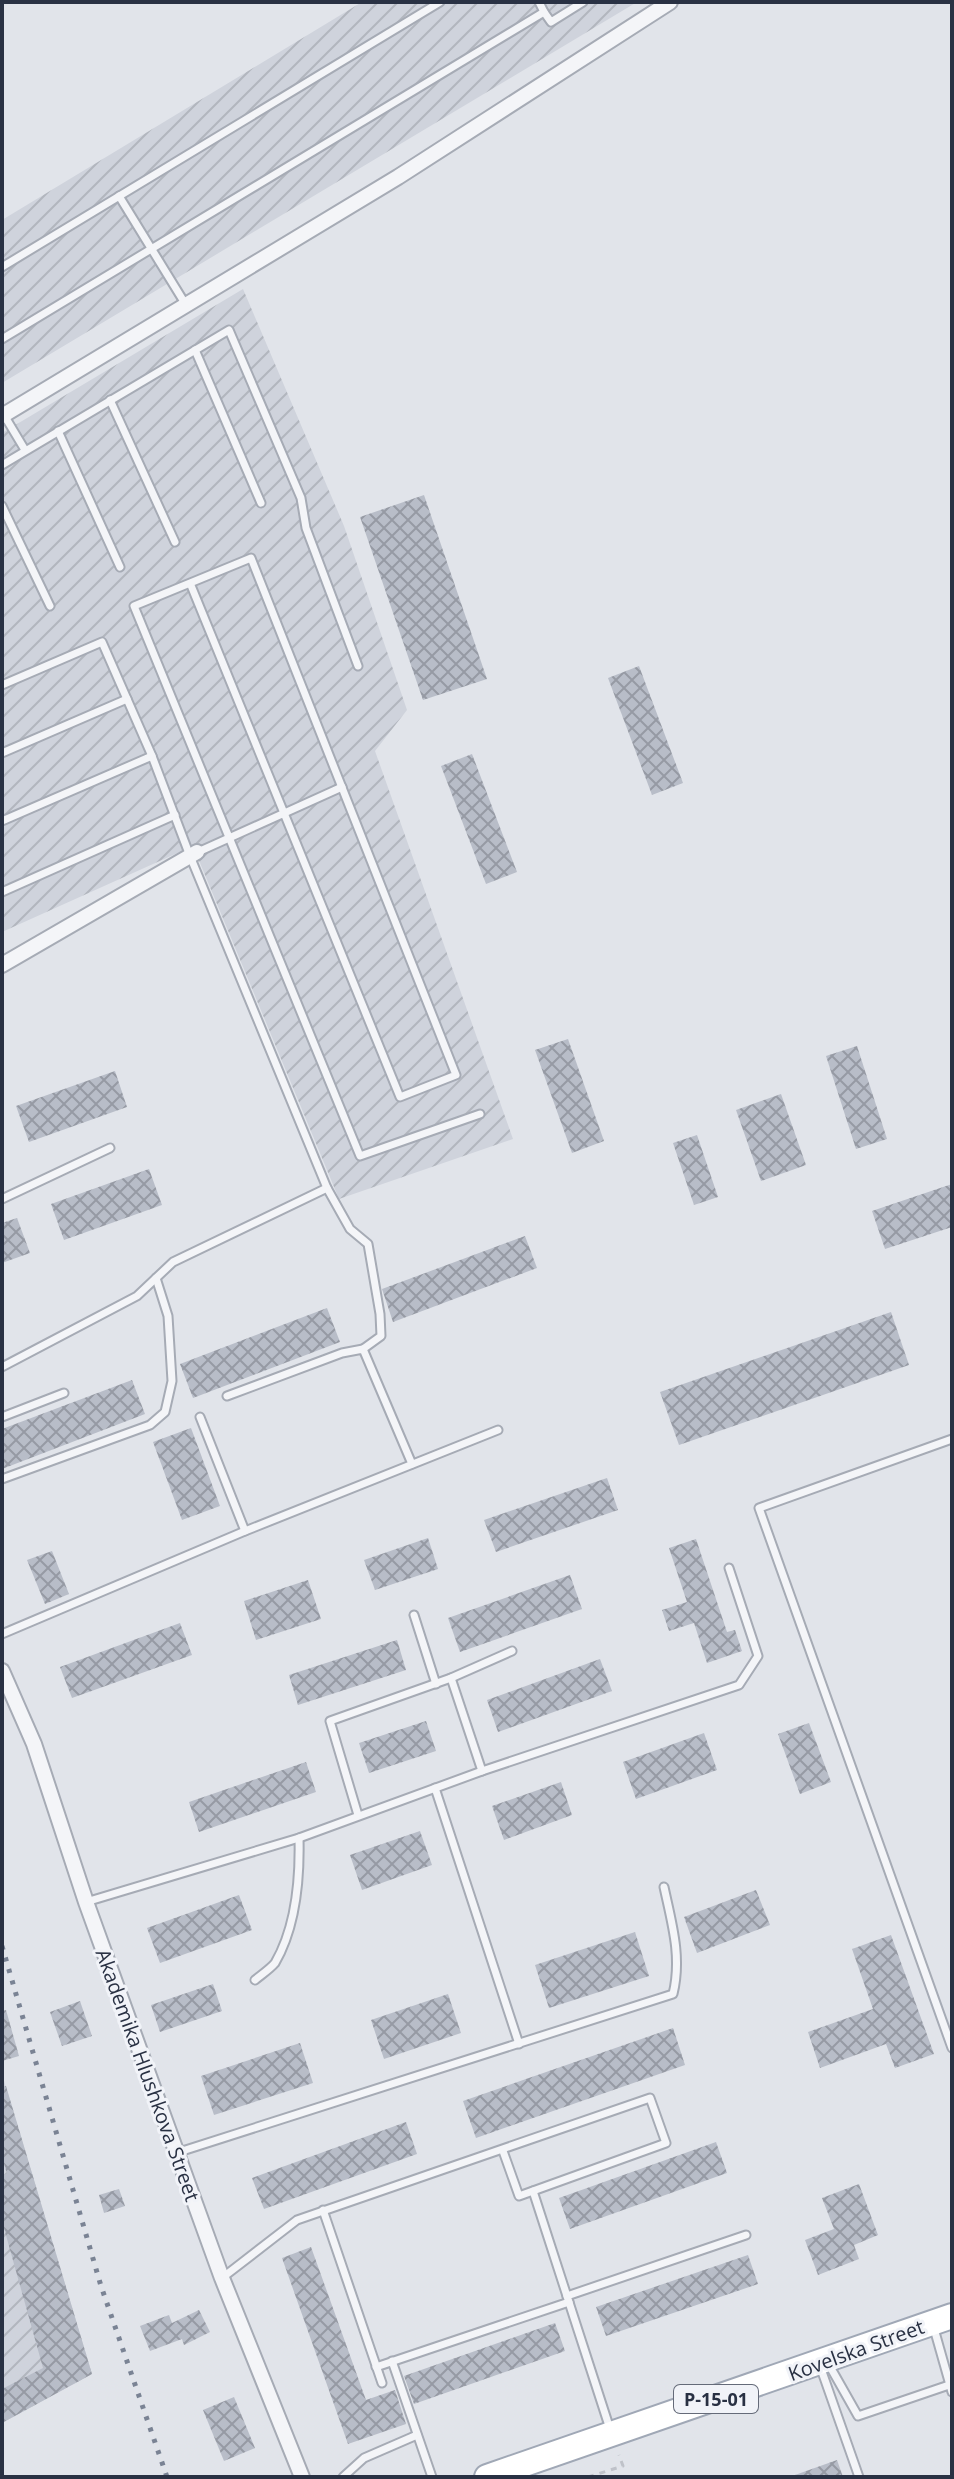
<svg xmlns="http://www.w3.org/2000/svg" width="954" height="2479" font-family="'Open Sans',sans-serif">
<style>
.industrial{fill:url(#industrial-furrows)}
.building{fill:url(#building-cross-hatch)}
.lines{fill:none;stroke-linecap:round;stroke-linejoin:round}
.lane-casing{stroke:#a6abb5;stroke-width:11}
.street-casing{stroke:#a6abb5;stroke-width:18}
.primary-casing{stroke:#a0a8b6;stroke-width:28}
.path{stroke:#bfc2c9;stroke-width:3;stroke-dasharray:6 6;stroke-linecap:butt}
.lane{stroke:#f4f5f8;stroke-width:7}
.street{stroke:#f4f5f8;stroke-width:14}
.primary{stroke:#fff;stroke-width:24}
.rail{stroke:#7a8394;stroke-width:5;stroke-dasharray:4 8;stroke-linecap:butt}
.labels{text-anchor:middle;dominant-baseline:central;stroke-width:6;stroke-linejoin:round;paint-order:stroke}
.shield{fill:#f1f3f8;stroke:#656b79;stroke-width:2}
.shield-label{font-size:18px;font-weight:bold;fill:#293143}
.street-label{font-size:20px;fill:#293143;stroke:#f1f3f8}
</style>
<defs>
<pattern id="industrial-furrows" width="10" height="10" patternUnits="userSpaceOnUse" patternTransform="scale(2)"><rect width="10" height="10" fill="#cfd3dc"/><path d="M-1 1l2-2M0 10L10 0M9 11l2-2" fill="none" stroke="#b2b6be"/></pattern>
<pattern id="building-cross-hatch" width="8" height="8" patternUnits="userSpaceOnUse" patternTransform="scale(2)"><rect width="8" height="8" fill="#b8bdc8"/><path d="M0 0l8 8M0 8l8-8" fill="none" stroke="#969aa4"/></pattern>
</defs>
<rect width="100%" height="100%" fill="#e1e4ea"/>
<!-- industrial -->
<g class="industrial">
<polygon points="362,2 637,2 2,383 2,220"/>
<polygon points="243,289 344,526 407,710 375,751 513,1139 339,1199 193,846 2,932 2,433"/>
<polygon points="2,2074 92,2374 2,2423"/>
</g>
<!-- building -->
<g class="building">
<polygon points="424,495 487,679 423,700 360,517"/>
<polygon points="639,666 683,783 652,795 608,678"/>
<polygon points="472,754 517,872 486,884 441,766"/>
<polygon points="568,1039 604,1141 572,1153 535,1050"/>
<polygon points="857,1046 887,1139 856,1149 826,1056"/>
<polygon points="115,1071 127,1107 29,1142 16,1106"/>
<polygon points="781,1094 806,1165 761,1181 736,1110"/>
<polygon points="697,1135 718,1197 694,1205 673,1143"/>
<polygon points="149,1169 162,1205 64,1240 51,1204"/>
<polygon points="952,1184 952,1227 885,1249 872,1211"/>
<polygon points="17,1218 30,1253 2,1263 2,1223"/>
<polygon points="525,1236 537,1268 393,1322 382,1289"/>
<polygon points="327,1308 340,1342 193,1398 180,1364"/>
<polygon points="891,1312 909,1365 679,1445 660,1392"/>
<polygon points="132,1380 145,1414 2,1469 2,1429"/>
<polygon points="191,1428 220,1506 182,1520 153,1442"/>
<polygon points="607,1478 618,1510 496,1552 484,1520"/>
<polygon points="428,1538 438,1569 375,1590 364,1560"/>
<polygon points="696,1539 727,1632 735,1630 742,1651 707,1663 694,1623 669,1631 662,1610 687,1602 669,1548"/>
<polygon points="52,1551 69,1594 45,1604 27,1560"/>
<polygon points="570,1575 582,1609 460,1652 448,1618"/>
<polygon points="308,1580 321,1619 256,1640 244,1601"/>
<polygon points="180,1623 192,1655 72,1698 60,1667"/>
<polygon points="397,1640 406,1670 298,1705 289,1675"/>
<polygon points="600,1659 612,1691 498,1732 487,1700"/>
<polygon points="426,1721 436,1751 369,1773 359,1743"/>
<polygon points="809,1723 831,1782 800,1794 778,1734"/>
<polygon points="704,1733 717,1770 636,1799 623,1762"/>
<polygon points="306,1762 316,1792 199,1832 189,1802"/>
<polygon points="561,1782 572,1815 504,1840 492,1806"/>
<polygon points="420,1831 432,1865 362,1890 350,1855"/>
<polygon points="756,1890 770,1925 697,1953 684,1917"/>
<polygon points="239,1895 252,1930 160,1963 147,1928"/>
<polygon points="635,1932 649,1976 549,2008 535,1965"/>
<polygon points="891,1935 934,2054 895,2068 886,2044 820,2068 808,2032 873,2009 852,1949"/>
<polygon points="213,1984 222,2011 160,2032 151,2005"/>
<polygon points="448,1994 461,2033 384,2059 371,2020"/>
<polygon points="80,2001 92,2036 62,2046 50,2012"/>
<polygon points="6,2010 19,2056 2,2061 2,2011"/>
<polygon points="673,2028 685,2065 476,2138 463,2101"/>
<polygon points="300,2043 313,2083 214,2115 201,2076"/>
<polygon points="6,2086 92,2374 2,2423 2,2389 43,2368 2,2221 2,2175 7,2174 2,2157 2,2087"/>
<polygon points="406,2122 417,2154 264,2209 252,2178"/>
<polygon points="716,2142 727,2173 570,2229 559,2198"/>
<polygon points="859,2184 878,2235 854,2245 859,2259 818,2275 805,2240 834,2229 822,2198"/>
<polygon points="119,2189 125,2206 104,2213 99,2195"/>
<polygon points="311,2247 366,2400 395,2390 406,2424 348,2444 282,2258"/>
<polygon points="748,2255 758,2284 606,2336 596,2307"/>
<polygon points="199,2310 210,2332 184,2345 182,2339 150,2351 140,2326 169,2315 172,2323"/>
<polygon points="555,2323 565,2351 414,2404 404,2376"/>
<polygon points="234,2397 255,2448 224,2461 203,2410"/>
<polygon points="837,2460 843,2477 795,2477 795,2475"/>
</g>
<g class="lines">
<!-- lane casing -->
<g class="lane-casing">
<g id="lane">
<polyline points="544,12 551,22 583,2"/>
<polyline points="119,196 186,305"/>
<polyline points="2,267 440,2"/>
<polyline points="2,339 544,12 539,2"/>
<polyline points="195,350 261,503"/>
<polyline points="110,400 175,542"/>
<polyline points="4,415 25,450"/>
<polyline points="58,431 120,567"/>
<polyline points="2,465 229,330 301,498 306,528 358,666"/>
<polyline points="2,506 50,606"/>
<polyline points="190,583 400,1097 456,1075 251,558 134,606 360,1156 480,1114"/>
<polyline points="2,685 102,642 152,756 190,856 327,1188 350,1229 368,1244 380,1314 381,1336 363,1349"/>
<polyline points="2,753 127,699"/>
<polyline points="2,821 152,756"/>
<polyline points="198,852 342,787"/>
<polyline points="2,892 175,815"/>
<polyline points="2,1199 110,1148"/>
<polyline points="2,1367 137,1296 173,1262 327,1188"/>
<polyline points="227,1396 342,1353 363,1349 412,1464"/>
<polyline points="2,1417 64,1393"/>
<polyline points="200,1417 245,1531"/>
<polyline points="952,1439 759,1508 952,2048"/>
<polyline points="2,1479 150,1425 165,1412 172,1381 168,1316 156,1278"/>
<polyline points="414,1615 436,1684"/>
<polyline points="2,1634 245,1531 498,1430"/>
<polyline points="451,1678 482,1771"/>
<polyline points="435,1788 519,2044"/>
<polyline points="358,1815 330,1721 451,1678 512,1651"/>
<polyline points="86,1902 299,1838 482,1771 739,1685 758,1656 729,1568"/>
<path d="M255,1980C261,1975 270,1969 275,1963C296,1927 300,1878 299,1838"/>
<path d="M176,2153L673,1994C682,1957 672,1924 664,1887"/>
<polyline points="533,2191 610,2429"/>
<polyline points="323,2210 382,2383"/>
<polyline points="222,2278 297,2220 650,2098 666,2143 519,2196 503,2151"/>
<polyline points="567,2296 746,2235"/>
<polyline points="933,2325 952,2392"/>
<polyline points="392,2361 432,2477"/>
<polyline points="828,2363 858,2416 949,2385"/>
<polyline points="820,2366 859,2477"/>
<polyline points="376,2367 569,2302"/>
<polyline points="343,2477 364,2458 417,2435"/>
</g>
</g>
<!-- street casing -->
<g class="street-casing">
<g id="street">
<polyline points="2,416 398,177 670,2"/>
<polyline points="2,965 197,852"/>
<polyline points="2,1671 34,1744 86,1902 222,2278 302,2477"/>
</g>
</g>
<!-- primary casing -->
<g class="primary-casing">
<polyline id="primary" points="487,2477 952,2316"/>
</g>
<!-- path -->
<polyline class="path" points="588,2477 623,2466 619,2455"/>
<!-- lane -->
<use href="#lane" class="lane"/>
<!-- street -->
<use href="#street" class="street"/>
<!-- primary -->
<use href="#primary" class="primary"/>
<!-- rail -->
<polyline class="rail" points="2,1946 101,2286 167,2477"/>
</g>
<g class="labels">
<!-- shield labels -->
<rect class="shield" x="674" y="2385" width="84" height="28" rx="6"/>
<g class="shield-label">
<text x="716" y="2399">Р-15-01</text>
</g>
<!-- street labels -->
<g class="street-label">
<text transform="translate(148 2075) rotate(70)">Akademika Hlushkova Street</text>
<text transform="translate(856 2350) rotate(-20)">Kovelska Street</text>
</g>
</g>
<!-- border -->
<rect width="954" height="2479" fill="none" stroke="#293143" stroke-width="8"/>
</svg>
